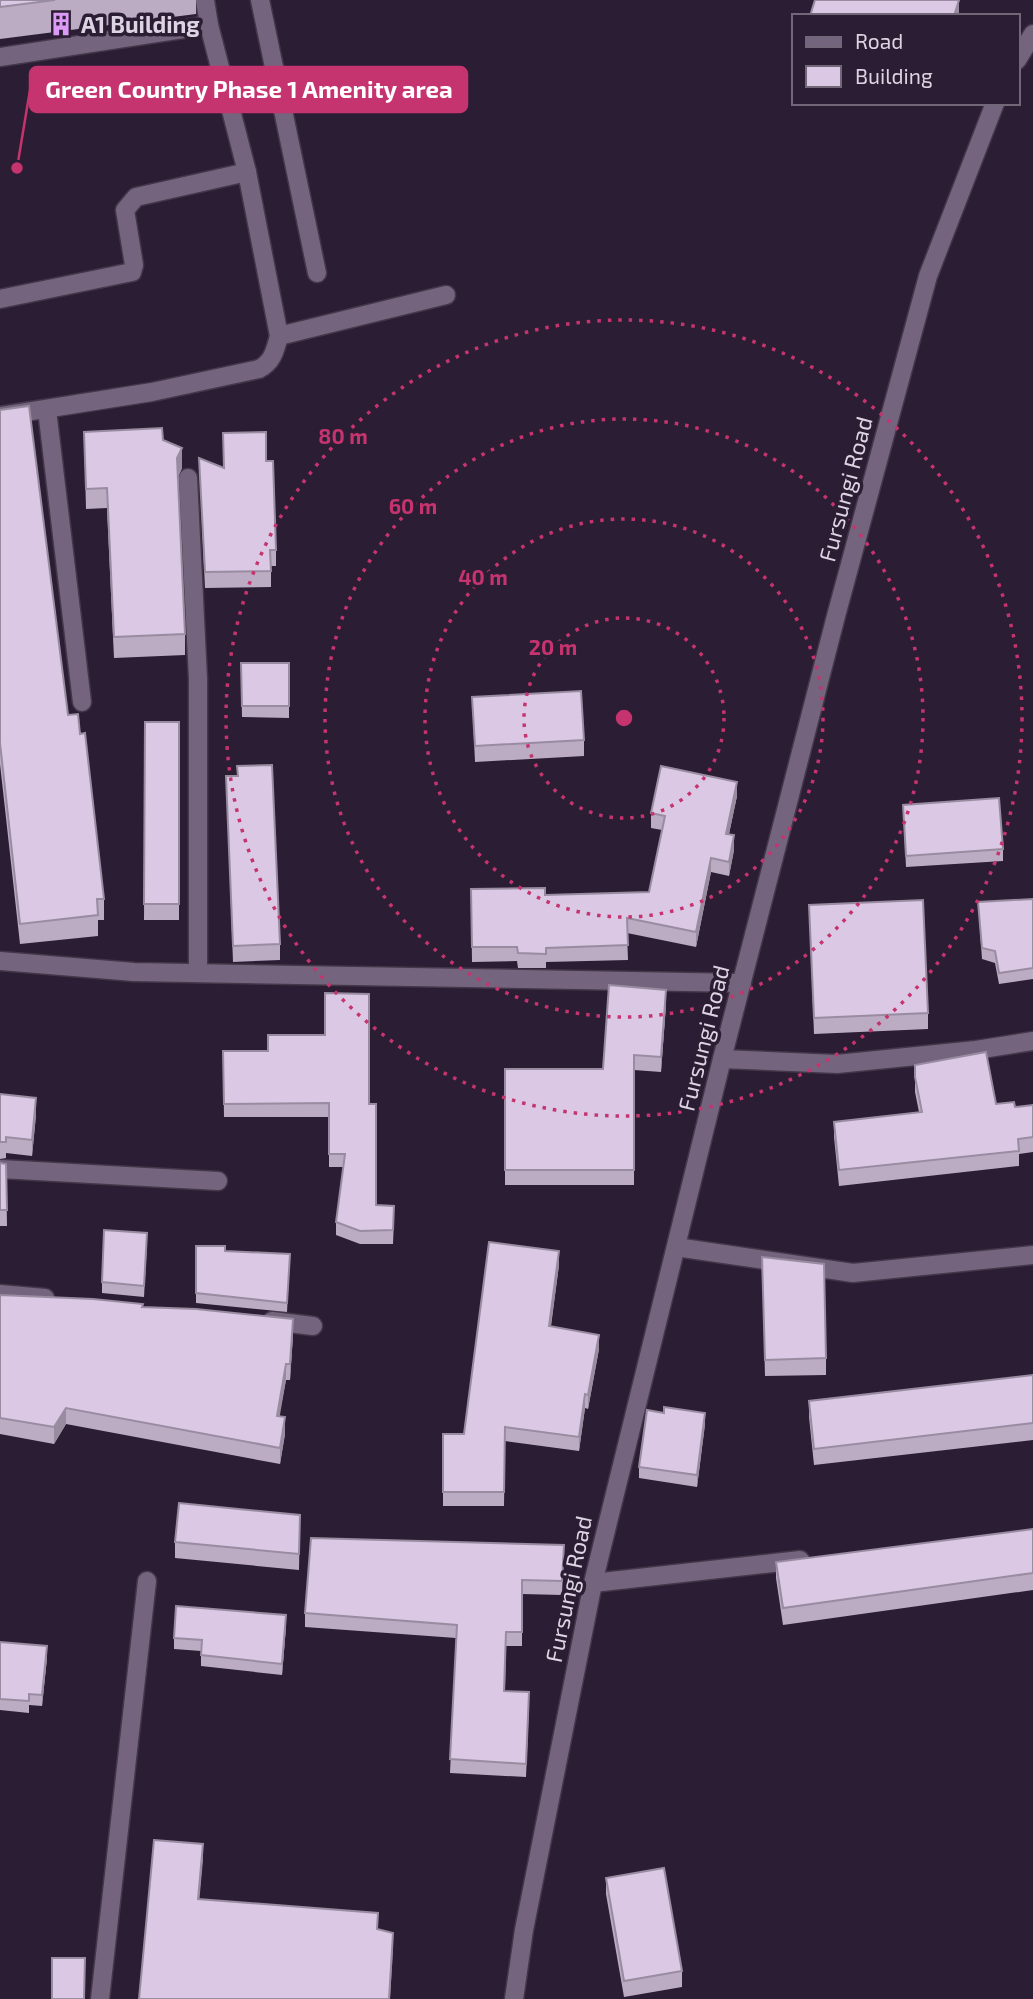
<svg xmlns="http://www.w3.org/2000/svg" width="1033" height="1999" font-family="'Exo 2',sans-serif">
<style>
.lines{fill:none;stroke-linecap:round;stroke-linejoin:round}
.minor-casing{stroke:#44374a;stroke-width:21}
.minor{stroke:#75647d;stroke-width:18}
.wall{fill:#bbacc4}
.shaded-wall{fill:#998ca0}
.building{fill:#dac8e4;stroke:#998ca0;stroke-width:2}
.ring{fill:none;stroke:#c6346f;stroke-width:3.5;stroke-dasharray:3.5 7}
.labels{text-anchor:middle;dominant-baseline:central;stroke-width:7;stroke-linejoin:round;paint-order:stroke}
.poi-label{font-size:23px;font-weight:bold;fill:#ddd4e3;stroke:#2b1d33;text-anchor:start}
.street-label{font-size:23px;fill:#ddd4e3;stroke:#2b1d33}
.centre{fill:#c6346f;stroke:#2b1d33;stroke-width:3.5}
.ring-label{font-size:21px;text-anchor:middle;font-weight:bold;fill:#c6346f;stroke:#2b1d33;stroke-width:7;stroke-linejoin:round;paint-order:stroke}
.leader{fill:none;stroke:#c6346f;stroke-width:2.5}
.callout-dot{fill:#c6346f;stroke:#2b1d33;stroke-width:2.5}
.callout{fill:#c6346f;stroke:#c6346f;stroke-width:2.5}
.callout-label{font-size:24px;text-anchor:middle;font-weight:bold;fill:#fff}
</style>
<rect width="100%" height="100%" fill="#2b1d33"/>
<g class="lines">
<!-- minor casing -->
<g class="minor-casing">
<g id="minor">
<polyline points="260,0 317,273"/>
<polyline points="0,57 209,25"/>
<polyline points="1017,60 1033,34"/>
<polyline points="0,299 132,272 134,265 125,210 136,197 247,172"/>
<polyline points="279,336 446,295"/>
<polyline points="47,410 82,702"/>
<path d="M0,416L152,392L259,369C273,362 275,350 279,336L247,172L209,25L205,0"/>
<polyline points="188,478 198,679 198,973"/>
<polyline points="0,961 134,972 742,983"/>
<polyline points="722,1059 837,1064 976,1050 1033,1041"/>
<polyline points="0,1169 218,1181"/>
<polyline points="676,1247 853,1273 1033,1255"/>
<polyline points="0,1294 45,1298"/>
<polyline points="272,1321 313,1326"/>
<polyline points="593,1583 800,1560"/>
<polyline points="100,1999 147,1581"/>
<polyline points="514,1999 524,1930 593,1583 722,1059 836,616 928,276 995,103"/>
</g>
</g>
<!-- minor -->
<use href="#minor" class="minor"/>
</g>
<!-- wall -->
<g class="wall">
<polygon points="0,0 196,0 196,14 0,39"/>
<polygon points="0,410 68,715 80,734 104,899 104,920 98,920 98,936 20,944 0,764"/>
<polygon points="84,432 163,440 182,468 178,477 185,634 185,655 114,658 107,508 86,509"/>
<polygon points="199,458 223,468 266,461 276,550 276,566 271,566 271,587 205,588"/>
<polygon points="241,663 289,663 289,718 242,717"/>
<polygon points="472,697 584,740 584,756 475,762"/>
<polygon points="145,722 179,722 179,920 144,920"/>
<polygon points="237,766 280,944 280,960 233,962 226,776 237,776"/>
<polygon points="737,796 729,834 734,850 729,876 711,872 696,947 627,933 628,960 546,962 546,968 518,968 517,961 472,962 471,889 545,895 649,892 662,830 651,828 651,813"/>
<polygon points="903,805 1003,849 1003,861 906,867"/>
<polygon points="1033,899 1033,979 999,984 995,963 982,959 978,902"/>
<polygon points="809,905 928,1013 928,1029 814,1034"/>
<polygon points="666,1005 661,1072 634,1070 634,1185 505,1185 505,1069 603,1069"/>
<polygon points="223,1051 369,1104 376,1205 394,1219 393,1244 360,1244 336,1235 336,1222 343,1167 329,1167 329,1117 224,1117"/>
<polygon points="915,1065 996,1104 1015,1107 1033,1105 1033,1152 1019,1154 1019,1166 839,1186 834,1137 834,1122 919,1112 915,1092"/>
<polygon points="0,1094 36,1115 32,1156 6,1153 6,1158 0,1159"/>
<polygon points="0,1163 6,1164 7,1226 0,1226"/>
<polygon points="147,1244 144,1297 102,1293 102,1282"/>
<polygon points="196,1246 225,1251 290,1254 287,1312 196,1303"/>
<polygon points="762,1257 826,1358 826,1375 765,1376"/>
<polygon points="559,1265 551,1326 599,1349 588,1409 585,1408 579,1451 505,1441 504,1506 443,1506 443,1434 464,1434"/>
<polygon points="0,1295 142,1307 293,1335 290,1380 286,1380 279,1416 285,1434 280,1464 66,1424 54,1444 0,1434"/>
<polygon points="1033,1375 1033,1440 814,1465 809,1417 809,1401"/>
<polygon points="705,1424 697,1487 639,1478 639,1467"/>
<polygon points="300,1515 299,1570 175,1558 175,1542"/>
<polygon points="1033,1529 1033,1590 783,1625 776,1578 776,1562"/>
<polygon points="564,1545 562,1595 522,1594 522,1646 506,1646 505,1691 529,1706 526,1777 450,1773 456,1638 305,1627 305,1613"/>
<polygon points="286,1626 282,1675 201,1666 201,1651 174,1649 174,1638"/>
<polygon points="0,1642 47,1658 42,1706 29,1705 29,1713 0,1710"/>
<polygon points="606,1878 682,1971 682,1987 624,1997 606,1894"/>
</g>
<!-- shaded-wall -->
<g class="shaded-wall">
<polygon points="959,0 959,16 954,16"/>
<polygon points="182,448 182,468 177,479 177,458"/>
<polygon points="737,782 737,796 726,848 726,834"/>
<polygon points="734,835 734,850 729,876 729,862"/>
<polygon points="711,858 711,872 696,947 696,932"/>
<polygon points="666,990 666,1005 661,1072 661,1057"/>
<polygon points="36,1098 36,1115 32,1156 32,1140"/>
<polygon points="559,1251 559,1265 549,1340 549,1326"/>
<polygon points="293,1319 293,1335 290,1380 290,1364"/>
<polygon points="599,1335 599,1349 588,1409 588,1395"/>
<polygon points="286,1364 286,1380 277,1432 277,1416"/>
<polygon points="585,1394 585,1408 579,1451 579,1437"/>
<polygon points="66,1408 66,1424 54,1444 54,1427"/>
<polygon points="705,1413 705,1424 697,1487 697,1475"/>
<polygon points="285,1417 285,1434 280,1464 280,1448"/>
<polygon points="286,1615 286,1626 282,1675 282,1664"/>
<polygon points="47,1646 47,1658 42,1706 42,1695"/>
<polygon points="203,1844 203,1860 198,1915 198,1899"/>
<polygon points="393,1933 393,1949 390,1999 389,1999"/>
</g>
<!-- building -->
<g class="building">
<polygon points="0,0 55,0 0,7"/>
<polygon points="815,0 959,0 954,16 810,16"/>
<polygon points="29,406 68,715 78,714 80,734 85,733 104,899 97,899 98,915 20,924 0,743 0,410"/>
<polygon points="162,428 163,440 182,448 177,458 185,634 114,637 107,488 86,489 84,432"/>
<polygon points="266,432 266,461 273,461 276,550 270,550 271,571 205,572 199,458 224,468 223,433"/>
<polygon points="241,663 289,663 289,706 242,706"/>
<polygon points="581,691 584,740 475,746 472,697"/>
<polygon points="145,722 179,722 179,904 144,904"/>
<polygon points="272,765 280,944 233,946 226,776 238,776 237,766"/>
<polygon points="661,766 737,782 726,834 734,835 729,862 711,858 696,932 627,918 628,945 546,948 546,954 518,953 517,947 472,947 471,889 545,888 545,895 649,892 665,816 651,813"/>
<polygon points="999,798 1003,849 906,856 903,805"/>
<polygon points="1033,899 1033,968 999,973 995,951 982,948 978,902"/>
<polygon points="923,900 928,1013 814,1018 809,905"/>
<polygon points="609,985 666,990 661,1057 634,1055 634,1170 505,1170 505,1069 603,1069"/>
<polygon points="325,993 369,994 369,1104 376,1104 376,1205 394,1206 393,1230 360,1231 336,1222 345,1154 329,1154 329,1103 224,1104 223,1051 268,1051 268,1035 325,1035"/>
<polygon points="986,1052 996,1104 1014,1102 1015,1107 1033,1105 1033,1137 1018,1139 1019,1151 839,1170 834,1122 922,1112 915,1077 915,1065"/>
<polygon points="0,1094 36,1098 32,1140 6,1137 6,1142 0,1142"/>
<polygon points="0,1163 6,1164 7,1210 0,1210"/>
<polygon points="104,1230 147,1233 144,1286 102,1282"/>
<polygon points="489,1242 559,1251 549,1326 599,1335 588,1395 585,1394 579,1437 505,1427 504,1492 443,1492 443,1434 464,1434"/>
<polygon points="196,1246 225,1246 225,1251 290,1254 287,1303 196,1293"/>
<polygon points="762,1257 824,1264 826,1358 765,1360"/>
<polygon points="0,1295 93,1299 143,1304 142,1307 196,1309 293,1319 290,1364 286,1364 277,1416 285,1417 280,1448 66,1408 54,1427 0,1418"/>
<polygon points="1033,1375 1033,1423 814,1449 809,1401"/>
<polygon points="664,1407 705,1413 697,1475 639,1467 647,1410 664,1413"/>
<polygon points="179,1503 300,1515 299,1554 175,1542"/>
<polygon points="1033,1529 1033,1573 783,1608 776,1562"/>
<polygon points="311,1538 564,1545 562,1581 522,1580 522,1632 506,1632 504,1691 529,1692 526,1764 450,1759 457,1625 305,1613"/>
<polygon points="176,1606 286,1615 282,1664 201,1655 202,1640 174,1638"/>
<polygon points="0,1642 47,1646 42,1695 29,1694 29,1701 0,1699"/>
<polygon points="154,1840 203,1844 198,1899 378,1913 377,1929 393,1933 389,1999 139,1999"/>
<polygon points="664,1868 682,1971 624,1981 606,1878"/>
<polygon points="52,1958 85,1958 84,1999 52,1999"/>
</g>
<!-- distance rings -->
<g class="ring">
<circle cx="624" cy="718" r="100"/>
<circle cx="624" cy="718" r="199"/>
<circle cx="624" cy="718" r="299"/>
<circle cx="624" cy="718" r="398"/>
</g>
<!-- icons -->
<defs>
<g id="building-bare" transform="scale(1.89)"><path d="M-4-6H4V6H1V3H-1V6H-4ZM-2.5-4.3h1.7v1.8h-1.7ZM.8-4.3h1.7v1.8H.8ZM-2.5-1h1.7V.8h-1.7ZM.8-1h1.7V.8H.8Z" fill="#da9af6" stroke="#2b1d33" stroke-width="2.5" paint-order="stroke"/></g>
</defs>
<g fill-rule="evenodd">
<use href="#building-bare" x="61" y="24"/>
</g>
<g class="labels">
<!-- poi labels -->
<g class="poi-label">
<text x="81" y="24">A1 Building</text>
</g>
<!-- street labels -->
<g class="street-label">
<text transform="translate(845 489) rotate(-75)">Fursungi Road</text>
<text transform="translate(703 1038) rotate(-76)">Fursungi Road</text>
<text transform="translate(568 1589) rotate(-78)">Fursungi Road</text>
</g>
</g>
<circle cx="624" cy="718" r="10" class="centre"/>
<g class="ring-label">
<text x="343" y="444">80 m</text>
<text x="413" y="514">60 m</text>
<text x="483" y="585">40 m</text>
<text x="553" y="655">20 m</text>
</g>
<!-- callouts -->
<path class="leader" d="M17 168L30 90"/>
<circle class="callout-dot" cx="17" cy="168" r="7"/>
<rect class="callout" x="30" y="67" width="437" height="45" rx="7"/>
<g class="callout-label">
<text x="249" y="98">Green Country Phase 1 Amenity area</text>
</g>
<!-- legend -->
<rect x="792" y="14" width="228" height="91" fill="#2b1d33" stroke="#726679" stroke-width="2"/>
<rect x="806" y="37" width="35" height="10" fill="#75647d" stroke="#726679" stroke-width="2"/>
<text x="855" y="49" font-size="21" fill="#ddd4e3">Road</text>
<rect x="806" y="66" width="35" height="21" fill="#dac8e4" stroke="#726679" stroke-width="2"/>
<text x="855" y="84" font-size="21" fill="#ddd4e3">Building</text>
</svg>
